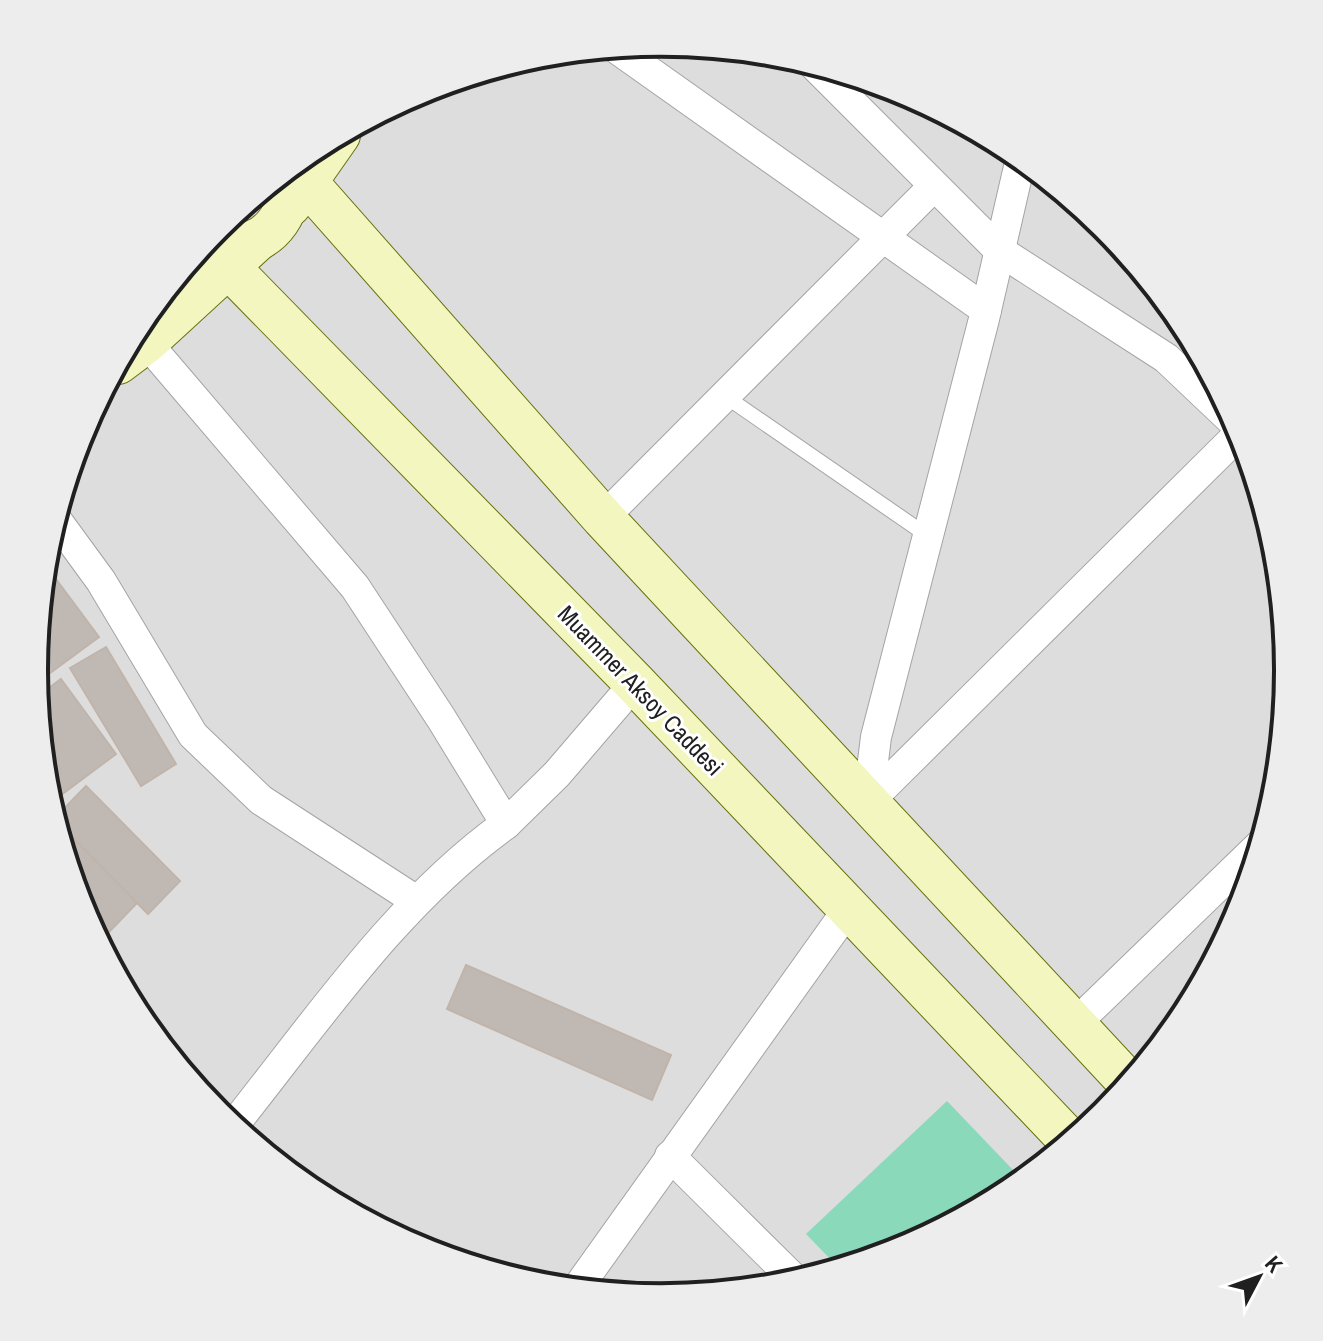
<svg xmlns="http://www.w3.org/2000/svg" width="1323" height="1341" font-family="'Archivo Narrow',sans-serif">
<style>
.residential{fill:#dedddd}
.pitch{fill:#8ad9bb}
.building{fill:#c0b9b3;stroke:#c0b4aa;stroke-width:2}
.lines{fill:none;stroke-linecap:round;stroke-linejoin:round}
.lane-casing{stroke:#a4a4a4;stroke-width:16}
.street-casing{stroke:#a4a4a4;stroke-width:32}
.secondary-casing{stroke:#66710c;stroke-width:44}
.lane{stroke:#fff;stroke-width:14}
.street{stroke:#fff;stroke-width:30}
.secondary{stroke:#f3f6bf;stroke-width:42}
.labels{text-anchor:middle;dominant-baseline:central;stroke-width:6;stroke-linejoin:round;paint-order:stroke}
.street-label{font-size:24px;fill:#202020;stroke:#fff}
.rim{fill:none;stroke:#202020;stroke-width:4}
</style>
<rect width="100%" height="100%" fill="#f0ede7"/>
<!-- residential -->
<circle class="residential" cx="662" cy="670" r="625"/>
<!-- pitch -->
<polygon class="pitch" points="947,1101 1014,1171 967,1215 901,1250 840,1269 806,1234"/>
<!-- building -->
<g class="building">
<polygon points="47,567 99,637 35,684 34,670 44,569"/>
<polygon points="106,647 176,764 141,786 70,668"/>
<polygon points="61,679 116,754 49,804 46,792 37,697"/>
<polygon points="86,786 180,881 148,914 54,819"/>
<polygon points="54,819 137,903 108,933 80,904"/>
<polygon points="466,965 671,1055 652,1100 447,1009"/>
</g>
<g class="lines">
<!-- lane casing -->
<g class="lane-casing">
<polyline id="lane" points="725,396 928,536"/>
</g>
<!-- street casing -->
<g class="street-casing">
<g id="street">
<polyline points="616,48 986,310"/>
<polyline points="813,64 1000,251 1166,358 1241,429"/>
<path d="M146,342L355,587L441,718L506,824C396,903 317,1021 233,1126"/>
<polyline points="55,518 101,581 193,735 261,800 415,900"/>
<polyline points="603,518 934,186"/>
<polyline points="868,802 876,737 984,319 1021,158"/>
<polyline points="868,802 1242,431"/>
<polyline points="506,824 557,774 635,683"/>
<polyline points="1075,1024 1262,843"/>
<polyline points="670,1156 797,1282"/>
<polyline points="576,1290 849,908"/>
</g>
</g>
<!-- secondary casing -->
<g class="secondary-casing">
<g id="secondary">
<polyline points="292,166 603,518 1130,1084"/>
<polyline points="290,205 339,135"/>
<polyline points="205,243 635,683 1071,1142"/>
<path d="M231,245C272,247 297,205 288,169"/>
<polyline points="118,363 146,342 257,240"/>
</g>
</g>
<!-- lane -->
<use href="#lane" class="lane"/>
<!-- street -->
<use href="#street" class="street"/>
<!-- secondary -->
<use href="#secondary" class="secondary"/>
</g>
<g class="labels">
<!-- street labels -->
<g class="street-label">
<text transform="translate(641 690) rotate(46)">Muammer Aksoy Caddesi</text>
</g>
</g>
<!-- crop -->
<path d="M0 0H1323V1341H0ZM48 670a613 613 0 1 1 1226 0a613 613 0 1 1-1226 0Z" fill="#ededed" fill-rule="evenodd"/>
<path class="rim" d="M48 670a613 613 0 1 1 1226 0a613 613 0 1 1-1226 0Z"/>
<!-- north arrow -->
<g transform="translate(1259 1277) rotate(49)" stroke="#ffffff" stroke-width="6" paint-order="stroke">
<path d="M0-6L14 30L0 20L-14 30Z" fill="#202020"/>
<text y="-12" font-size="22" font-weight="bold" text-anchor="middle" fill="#202020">K</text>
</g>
</svg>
